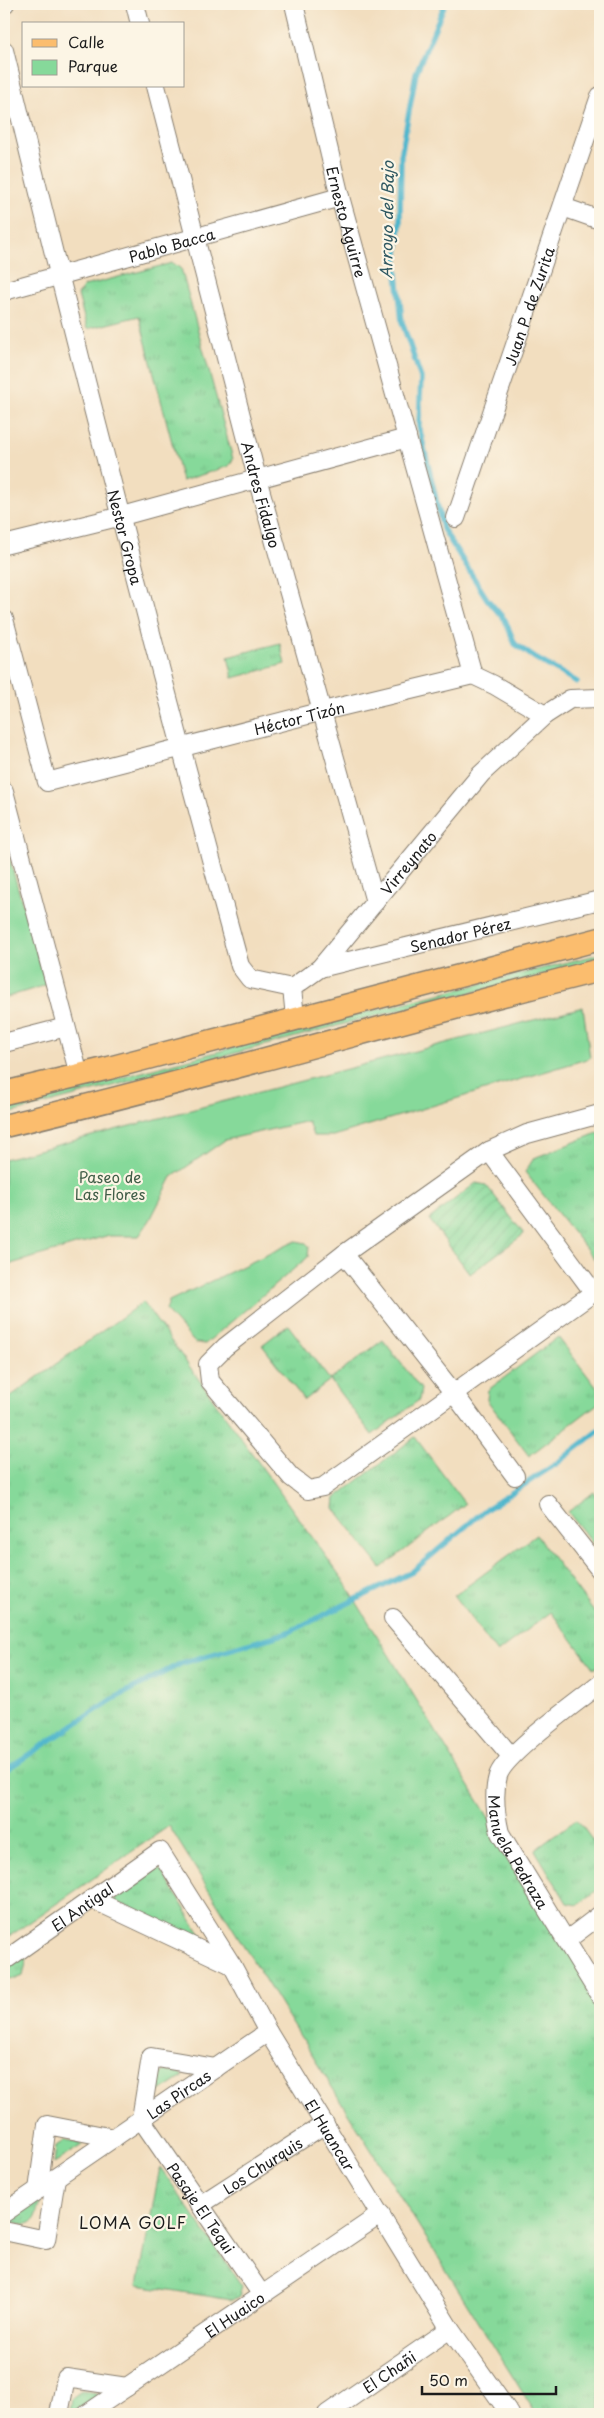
<svg xmlns="http://www.w3.org/2000/svg" width="604" height="2418" font-family="'Playpen Sans',sans-serif">
<style>
.grass{fill:url(#grass-tufts);stroke:#517a5b}
.park{fill:#86d99a;stroke:#517a5b}
.garden{fill:url(#garden-furrows);stroke:#517a5b}
.lines{fill:none;stroke-linecap:round;stroke-linejoin:round}
.stream{stroke:#4db5cc;stroke-width:5.5}
.minor-casing{stroke:#877d6e;stroke-width:20}
.major-casing{stroke:#877d6e;stroke-width:25}
.minor{stroke:#fff;stroke-width:18}
.major{stroke:#fbbd6e;stroke-width:22}
.labels{text-anchor:middle;dominant-baseline:central;stroke-width:4.5;stroke-linejoin:round;paint-order:stroke}
.street-label{font-size:15px;fill:#1c1c1c;stroke:#fcf5e5}
.park-label{font-size:15px;fill:#415e48;stroke:#fcf5e5}
.water-label{font-size:16px;font-style:italic;fill:#305962;stroke:#fcf5e5}
.neighbourhood-label{font-size:16px;letter-spacing:1px;fill:#1c1c1c;stroke:#fcf5e5}
</style>
<defs>
<pattern id="grass-tufts" width="24" height="20" patternUnits="userSpaceOnUse" patternTransform="scale(1.25)"><rect width="24" height="20" fill="#86d99a"/><path d="M3 7l-1-3M5 7V3M7 7l1-3M15 17l-1-3M17 17v-4M19 17l1-3" fill="none" stroke="#73ba84"/></pattern>
<pattern id="garden-furrows" width="10" height="10" patternUnits="userSpaceOnUse" patternTransform="scale(1.25)"><rect width="10" height="10" fill="#86d99a"/><path d="M-1 1l2-2M0 10L10 0M9 11l2-2" fill="none" stroke="#73ba84"/></pattern>
</defs>
<rect width="100%" height="100%" fill="#fcf5e5"/>
<filter id="ink" filterUnits="userSpaceOnUse"><feTurbulence type="fractalNoise" baseFrequency=".02" numOctaves="2"/><feDisplacementMap in="SourceGraphic" scale="10" xChannelSelector="R" yChannelSelector="G"/><feConvolveMatrix kernelMatrix="1 2 1 2 8 2 1 2 1" color-interpolation-filters="sRGB"/></filter>
<filter id="wash" filterUnits="userSpaceOnUse"><feTurbulence type="fractalNoise" baseFrequency=".0096" numOctaves="4" result="noise"/><feDisplacementMap in="SourceGraphic" scale="20" xChannelSelector="R" yChannelSelector="G"/><feGaussianBlur stdDeviation="1.12" result="paint"/><feColorMatrix in="noise" values="0 0 0 0 0 0 0 0 0 0 0 0 0 0 0 0 0 1.4 0 .05"/><feComposite in="paint" operator="in"/></filter>
<g filter="url(#wash)">
<rect width="100%" height="100%" fill="#f2debf"/>
<!-- grass -->
<g class="grass">
<polygon points="172,263 181,268 233,459 229,466 182,481 139,316 87,329 78,295 84,286"/>
<polygon points="280,643 285,664 233,678 228,657"/>
<polygon points="600,954 600,961 355,1021 4,1115 4,1109 351,1016"/>
<polygon points="600,1132 600,1266 525,1172 534,1158"/>
<polygon points="143,1302 343,1580 600,1999 600,2414 536,2414 169,1826 4,1940 4,1401"/>
<polygon points="288,1325 330,1380 383,1340 421,1389 419,1400 372,1435 330,1380 304,1400 262,1345"/>
<polygon points="558,1337 600,1392 600,1402 529,1456 487,1400 488,1390"/>
<polygon points="415,1437 465,1504 381,1568 334,1508 335,1498"/>
<polygon points="594,1492 600,1500 600,1553 568,1512"/>
<polygon points="536,1535 600,1620 600,1664 594,1669 551,1612 497,1653 454,1596"/>
<polygon points="577,1819 600,1851 600,1888 578,1905 567,1903 535,1850"/>
<polygon points="156,1869 161,1870 204,1940 204,1943 113,1900"/>
<polygon points="24,1955 27,1958 23,1976 16,1979 4,1978 4,1970"/>
<polygon points="166,2071 181,2074 183,2077 155,2095 157,2077"/>
<polygon points="65,2140 80,2142 82,2145 54,2163 56,2146"/>
<polygon points="160,2167 242,2286 239,2296 232,2300 138,2285"/>
<path d="M38,2200L40,2203C36,2223 32,2228 11,2221V2218Z"/>
<polygon points="81,2391 96,2393 98,2396 70,2414 72,2398"/>
</g>
<!-- park -->
<g class="park">
<polygon points="4,840 46,985 4,998"/>
<polygon points="583,1007 590,1058 333,1136 313,1136 308,1121 225,1140 172,1177 150,1220 139,1236 106,1236 4,1266 4,1159"/>
<polygon points="296,1241 306,1243 309,1246 308,1257 205,1344 195,1343 166,1311 169,1301"/>
</g>
<!-- garden -->
<polygon class="garden" points="476,1183 486,1185 524,1234 470,1274 429,1219"/>
<g class="lines">
<!-- stream -->
<g class="stream">
<polyline points="445,4 416,73 401,156 400,224 396,264 402,322 421,378 419,426 443,529 487,599 505,620 515,644 535,658 577,682"/>
<polyline points="4,1771 113,1699 182,1663 287,1633 412,1572 485,1510 556,1464 600,1430"/>
</g>
</g>
</g>
<g filter="url(#ink)">
<g class="lines">
<!-- minor casing -->
<g class="minor-casing">
<g id="minor">
<polyline points="4,4 5,4"/>
<polyline points="135,4 140,24"/>
<path id="s1" d="M294,4L340,197L473,675"/>
<path id="s2" d="M4,50C78,356 157,662 240,966L250,979L292,988"/>
<path id="s3" d="M156,86L257,478L375,902"/>
<polyline points="563,207 600,220"/>
<path id="s4" d="M4,291L340,197"/>
<path id="s5" d="M456,518L600,96"/>
<polyline points="4,545 122,516 407,438"/>
<path id="s6" d="M4,619L47,782L323,711L473,675L494,685L545,715"/>
<polyline points="4,791 79,1075"/>
<path id="s7" d="M320,968L600,900"/>
<path id="s8" d="M295,1017L292,988L320,968L481,774L545,715L570,699L600,698"/>
<polyline points="4,1043 66,1027"/>
<polyline points="600,1114 527,1134 489,1151 344,1254 225,1347 208,1364 210,1381 291,1477 308,1490 323,1487 600,1288"/>
<polyline points="489,1151 594,1293"/>
<polyline points="344,1254 453,1392 515,1476"/>
<polyline points="548,1504 600,1570"/>
<polyline points="393,1618 511,1756"/>
<path id="s9" d="M600,1684C579,1701 504,1754 498,1776C493,1793 496,1816 500,1833L600,1996"/>
<polyline points="92,1899 232,1965"/>
<polyline points="567,1940 600,1915"/>
<path id="s10" d="M4,1961L160,1851L232,1965L268,2032L450,2329L510,2414"/>
<path id="s11" d="M216,2068L151,2057L141,2119L262,2295"/>
<polyline points="38,2190 47,2125 114,2138"/>
<path id="s12" d="M200,2205L325,2124"/>
<path id="s13" d="M4,2213L268,2032"/>
<polyline points="4,2231 46,2240 56,2178"/>
<polyline points="59,2414 66,2378 127,2387"/>
<path id="s14" d="M87,2414L381,2214"/>
<path id="s15" d="M327,2414L450,2329"/>
</g>
</g>
<!-- major casing -->
<g class="major-casing">
<g id="major">
<polyline points="4,1093 109,1068 600,939"/>
<path d="M4,1126C204,1079 401,1020 600,970"/>
</g>
</g>
<!-- minor -->
<use href="#minor" class="minor"/>
<!-- major -->
<use href="#major" class="major"/>
</g>
</g>
<g class="labels">
<!-- street labels -->
<g class="street-label">
<text stroke="none"><textPath href="#s1" startOffset="224">Ernesto Aguirre</textPath></text>
<text stroke="none"><textPath href="#s4" startOffset="174">Pablo Bacca</textPath></text>
<text stroke="none"><textPath href="#s5" startOffset="224">Juan P. de Zurita</textPath></text>
<text stroke="none"><textPath href="#s3" startOffset="422">Andres Fidalgo</textPath></text>
<text stroke="none"><textPath href="#s2" startOffset="502">Nestor Gropa</textPath></text>
<text stroke="none"><textPath href="#s6" startOffset="429">Héctor Tizón</textPath></text>
<text stroke="none"><textPath href="#s8" startOffset="201">Virreynato</textPath></text>
<text stroke="none"><textPath href="#s7" startOffset="144">Senador Pérez</textPath></text>
<text stroke="none"><textPath href="#s9" startOffset="220">Manuela Pedraza</textPath></text>
<text stroke="none"><textPath href="#s10" startOffset="95">El Antigal</textPath></text>
<text stroke="none"><textPath href="#s13" startOffset="211">Las Pircas</textPath></text>
<text stroke="none"><textPath href="#s10" startOffset="522">El Huancar</textPath></text>
<text stroke="none"><textPath href="#s12" startOffset="74">Los Churquis</textPath></text>
<text stroke="none"><textPath href="#s11" startOffset="236">Pasaje El Tequi</textPath></text>
<text stroke="none"><textPath href="#s14" startOffset="178">El Huaico</textPath></text>
<text stroke="none"><textPath href="#s15" startOffset="75">El Chañi</textPath></text>
</g>
<!-- park labels -->
<g class="park-label">
<text x="110" y="1176">Paseo de<tspan x="110" dy="17">Las Flores</tspan></text>
</g>
<!-- water labels -->
<g class="water-label">
<text transform="translate(386 220) rotate(-89)">Arroyo del Bajo</text>
</g>
<!-- neighbourhood labels -->
<g class="neighbourhood-label">
<text x="133" y="2222">LOMA GOLF</text>
</g>
</g>
<!-- margin -->
<rect width="604" height="2418" fill="none" stroke="#fcf5e5" stroke-width="20"/>
<!-- legend -->
<rect x="22" y="22" width="162" height="65" fill="#fcf5e5" stroke="#a29e95"/>
<rect x="32" y="39" width="25" height="8" fill="#fbbd6e" stroke="#a29e95"/>
<text x="68" y="48" font-size="15" fill="#1c1c1c">Calle</text>
<rect x="32" y="60" width="25" height="15" fill="#86d99a" stroke="#a29e95"/>
<text x="68" y="72" font-size="15" fill="#1c1c1c">Parque</text>
<!-- scale -->
<path d="M422 2386v8h134v-8" fill="none" stroke="#1c1c1c" stroke-width="2.5"/>
<text x="429" y="2386" font-size="15" fill="#1c1c1c" stroke="#fcf5e5" stroke-width="4" paint-order="stroke">50 m</text>
</svg>
